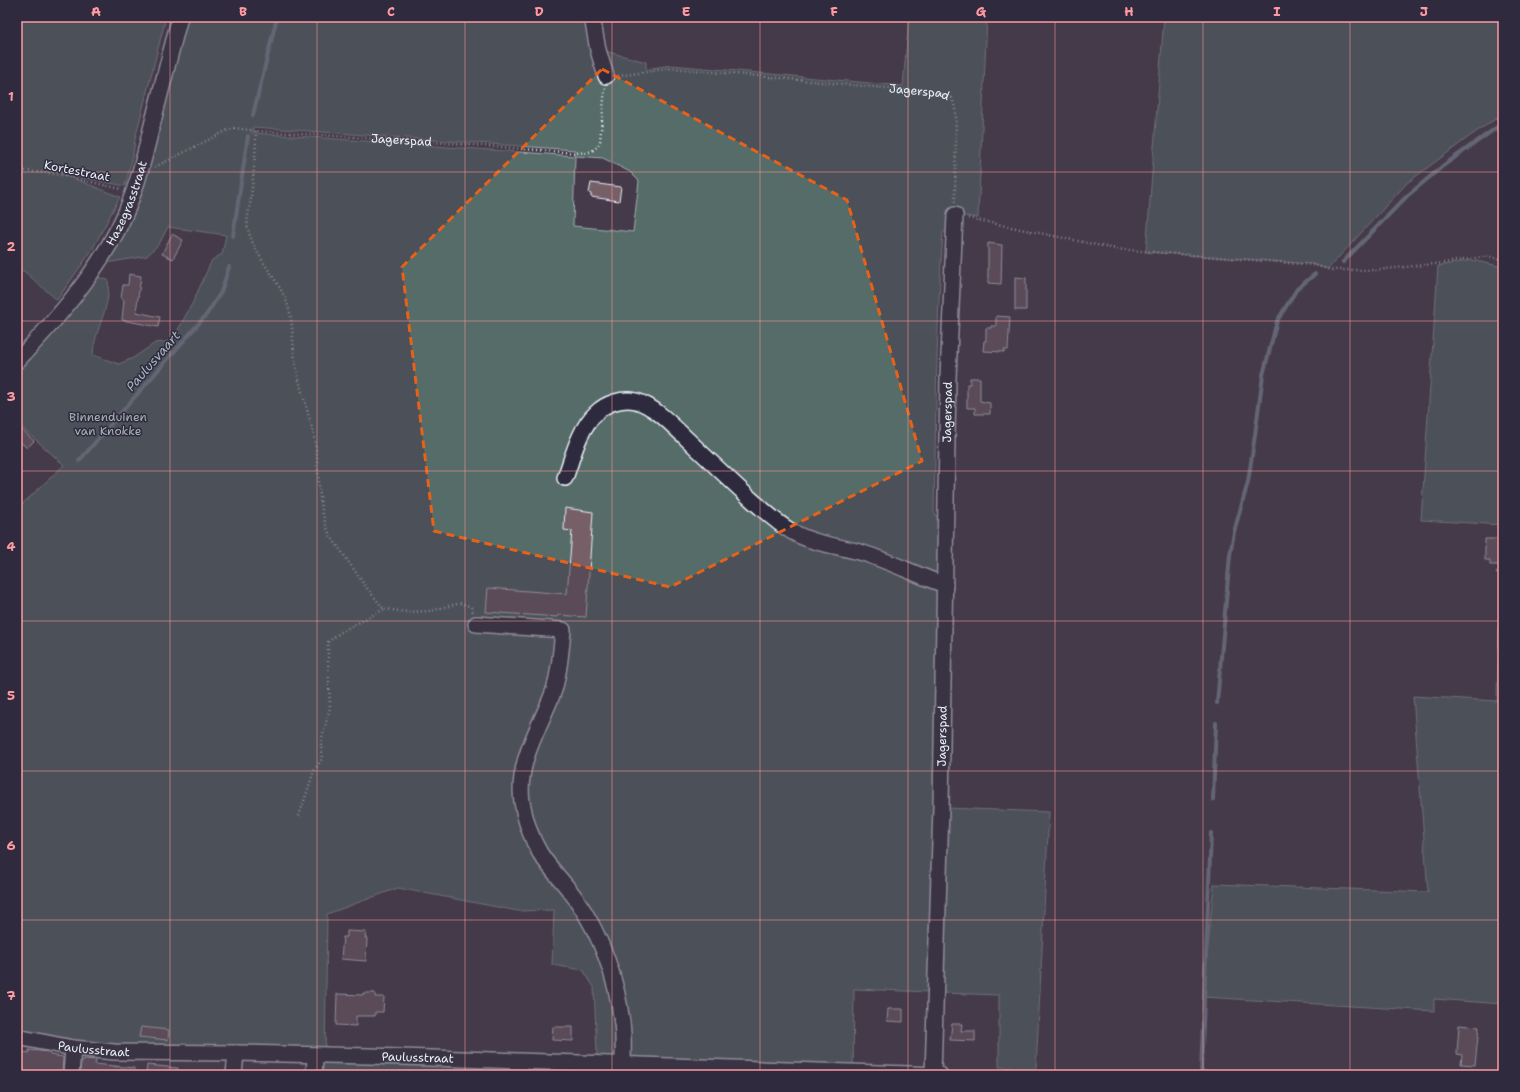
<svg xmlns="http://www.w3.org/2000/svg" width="1520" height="1092" font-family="'Shantell Sans',sans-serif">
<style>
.green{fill:#576c67;stroke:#a0aeb0;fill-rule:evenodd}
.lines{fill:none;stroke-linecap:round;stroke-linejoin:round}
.stream{stroke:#899ba8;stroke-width:4}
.building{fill:#775e67;stroke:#e8f1f8}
.minor-casing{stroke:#e8f1f8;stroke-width:18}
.path{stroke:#e8f1f8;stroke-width:2.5;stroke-dasharray:1 3;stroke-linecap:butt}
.minor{stroke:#2f2a3d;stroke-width:15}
.marked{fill:none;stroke:#e86118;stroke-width:3;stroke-dasharray:8 5;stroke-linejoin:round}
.grid{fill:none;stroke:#ff9aa2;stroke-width:1;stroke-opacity:0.55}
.labels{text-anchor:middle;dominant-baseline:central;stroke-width:3;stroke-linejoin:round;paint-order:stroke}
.street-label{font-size:12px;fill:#e8f1f8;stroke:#2f2a3d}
.park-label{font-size:12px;fill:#a7b5b7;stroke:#2f2a3d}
.water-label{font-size:13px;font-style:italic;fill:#a8b8c3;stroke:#2f2a3d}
.neatline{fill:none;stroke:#ff9aa2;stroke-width:1.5}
.grid-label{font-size:13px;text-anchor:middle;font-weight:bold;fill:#ff9aa2}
</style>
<rect width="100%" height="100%" fill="#453a4a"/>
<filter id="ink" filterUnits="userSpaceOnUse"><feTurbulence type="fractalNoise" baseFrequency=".025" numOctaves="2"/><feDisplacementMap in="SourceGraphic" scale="8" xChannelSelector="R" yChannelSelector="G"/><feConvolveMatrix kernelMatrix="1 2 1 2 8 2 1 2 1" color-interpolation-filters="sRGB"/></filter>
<g filter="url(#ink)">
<!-- green -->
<g class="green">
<polygon points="17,17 166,17 135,139 133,155 125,186 60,173 120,197 92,250 57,300 25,272 17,268"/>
<path d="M186,17H589L601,50L646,62V69L671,65L903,86L909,17H987L978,218L951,214L946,232H943C936,326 936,420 934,513L939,519L931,992L854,989L853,1075L600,1069L597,1055L594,987L583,970L552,965L554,910L518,911L398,888L327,914L325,1060L546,1066V1075H315L316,1061L17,1044V509L64,465L17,423V369L97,277L108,280C112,306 94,330 93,355L119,364L133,358L155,343L166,342L173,339L193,302L212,260L222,254L226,235L168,227L159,244L147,256L106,263ZM253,127L575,150V156L252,133ZM575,156L603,158L630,172L639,181L633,232L573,226Z"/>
<polygon points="1164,17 1503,17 1503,114 1470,136 1407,183 1328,269 1312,264 1146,252"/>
<polygon points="1472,260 1503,267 1503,525 1421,520 1438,266"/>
<polygon points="1499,617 1503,617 1503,1004 1434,999 1434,1011 1203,997 1214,884 1428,892 1413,696 1497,701"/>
<polygon points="946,808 1049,812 1036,1069 999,1067 999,995 942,993"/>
</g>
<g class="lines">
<!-- stream -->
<g class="stream">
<polyline points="253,115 277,17"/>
<polyline points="233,236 248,136"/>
<polyline points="1343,262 1407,196 1444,165 1503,123"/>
<polyline points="79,461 207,314 221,292 229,267"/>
<polyline points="1217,703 1230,555 1234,532 1248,482 1255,435 1263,375 1277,321 1297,289 1315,274"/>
<polyline points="1213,800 1216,723"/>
<polyline points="1211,833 1201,1072 1229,1073 1228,1075"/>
</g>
</g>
<!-- building -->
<g class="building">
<polygon points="591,183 621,187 619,201 591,197 591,194 589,193"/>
<polygon points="172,234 183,240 173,259 162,254"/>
<polygon points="988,243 1002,245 1001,284 988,283"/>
<polygon points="129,274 141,276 136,312 160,317 158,327 122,320 124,300 121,299 123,285 128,285"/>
<polygon points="1015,277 1026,278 1026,310 1015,310"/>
<polygon points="996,316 1010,317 1008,350 1004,350 1004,352 983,351 984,341 986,341 986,328 991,328 991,326 996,326"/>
<polygon points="970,378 980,378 980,401 990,403 990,414 975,414 975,408 967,408 967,384 970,384"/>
<polygon points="17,425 34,441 27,448 17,439"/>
<polygon points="565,508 593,512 586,617 558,615 558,617 486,612 488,588 567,594 572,531 564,530"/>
<polygon points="1485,539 1501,539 1500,565 1490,565 1490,560 1485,560"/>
<polygon points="347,931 366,932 365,938 367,938 366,961 341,959 343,937 347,937"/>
<polygon points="363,993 375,993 375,997 384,997 383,1012 375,1012 375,1016 356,1016 356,1026 336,1025 337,994 363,995"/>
<polygon points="888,1009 903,1009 903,1022 887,1021"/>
<polygon points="952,1024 962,1024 961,1031 975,1031 975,1041 950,1040"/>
<polygon points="1459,1025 1479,1027 1475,1065 1461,1064 1462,1055 1457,1054"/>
<polygon points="141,1027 169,1030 168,1040 139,1037"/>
<polygon points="553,1027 573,1027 573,1041 552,1040"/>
<polygon points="29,1050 49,1052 50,1055 63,1057 62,1075 32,1075 17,1073 17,1051 29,1053"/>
<polygon points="84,1059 96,1060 95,1064 134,1068 134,1075 80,1075 81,1061 83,1061"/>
<polygon points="147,1065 178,1068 178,1075 146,1075"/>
</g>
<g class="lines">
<!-- minor casing -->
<g class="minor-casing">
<g id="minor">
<polyline points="592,17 598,50 606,76"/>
<path id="s3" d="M17,361C55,321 92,279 118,229C134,198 143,163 151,129C161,91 170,54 180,17"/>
<path d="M565,478C573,456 579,429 596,413C606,403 622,398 636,401C655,406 675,428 689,441C710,461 731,481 753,501C765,511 777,523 791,531C812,544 840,546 863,553C891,562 917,575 945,585"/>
<path d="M476,624L563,630C561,650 560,670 554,690C541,726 516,761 522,802C525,820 531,838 540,853C550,869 565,883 576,899C601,935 617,979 622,1023C624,1037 623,1051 623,1065"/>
<path id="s4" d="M17,1037L73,1048L114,1052L236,1053L370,1056L940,1075"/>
<polyline points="71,1075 73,1048"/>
<polyline points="234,1075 236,1053"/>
<polyline points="314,1075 315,1056"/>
<path id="s5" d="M933,1075L941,807L948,378L955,215"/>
</g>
</g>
<!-- path -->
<g class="path">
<path id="s1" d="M618,76L672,68L939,93L952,98L956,112L955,202"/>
<path d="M256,131C256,154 253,176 251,198C250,207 246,219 248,228C254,258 281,280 289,309C294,328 292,347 296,366C301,394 312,421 316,449C320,478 317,508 330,535L366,587L384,609L407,612L430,611L461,603L471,607L473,612"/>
<path id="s2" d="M155,167L226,131L235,128L256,131L447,143L575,153C588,152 594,154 600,141L605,88"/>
<polyline points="17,170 56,174 121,189"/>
<polyline points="968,218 1116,249 1314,265 1331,270 1376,270 1444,263 1488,256 1503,260"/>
<polyline points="1496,573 1503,574"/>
<polyline points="299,816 314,771 322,759 321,742 330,707 328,661 328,642 341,632 384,609"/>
<polyline points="115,1075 116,1066"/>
</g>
<!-- minor -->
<use href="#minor" class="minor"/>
</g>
</g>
<!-- marked area -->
<path d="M0 0H1520V1092H0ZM602,69L847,200L922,461L670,587L434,531L402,267Z" fill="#453a4a" fill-opacity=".55" fill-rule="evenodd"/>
<path class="marked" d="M602,69L847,200L922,461L670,587L434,531L402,267Z"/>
<!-- grid -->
<path class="grid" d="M170,17V1075M317,17V1075M465,17V1075M612,17V1075M760,17V1075M908,17V1075M1055,17V1075M1203,17V1075M1350,17V1075M17,172H1503M17,321H1503M17,471H1503M17,621H1503M17,771H1503M17,920H1503"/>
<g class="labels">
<!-- street labels -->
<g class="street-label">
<text stroke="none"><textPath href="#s1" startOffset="303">Jagerspad</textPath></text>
<text stroke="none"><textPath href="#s2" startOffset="256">Jagerspad</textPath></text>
<text transform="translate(77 171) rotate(11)">Kortestraat</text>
<text stroke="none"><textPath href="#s3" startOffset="194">Hazegrasstraat</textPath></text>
<text stroke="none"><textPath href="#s5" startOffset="663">Jagerspad</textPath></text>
<text stroke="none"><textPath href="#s5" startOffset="339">Jagerspad</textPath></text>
<text stroke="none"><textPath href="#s4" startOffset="78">Paulusstraat</textPath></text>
<text stroke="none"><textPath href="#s4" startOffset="402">Paulusstraat</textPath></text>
</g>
<!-- park labels -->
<g class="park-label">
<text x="108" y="417">Binnenduinen<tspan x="108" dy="14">van Knokke</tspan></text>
</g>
<!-- water labels -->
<g class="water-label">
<text transform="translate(153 361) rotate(-49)">Paulusvaart</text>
</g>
</g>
<!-- margin -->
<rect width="1520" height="1092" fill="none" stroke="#2f2a3d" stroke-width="44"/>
<rect x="22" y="22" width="1476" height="1048" class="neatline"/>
<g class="grid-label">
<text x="96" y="16">A</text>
<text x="243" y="16">B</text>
<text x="391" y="16">C</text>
<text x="539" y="16">D</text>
<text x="686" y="16">E</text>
<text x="834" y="16">F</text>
<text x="981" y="16">G</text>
<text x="1129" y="16">H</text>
<text x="1277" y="16">I</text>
<text x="1424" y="16">J</text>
<text x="11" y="101">1</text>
<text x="11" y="251">2</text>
<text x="11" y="401">3</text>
<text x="11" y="551">4</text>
<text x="11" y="700">5</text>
<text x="11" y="850">6</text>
<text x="11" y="1000">7</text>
</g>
</svg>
